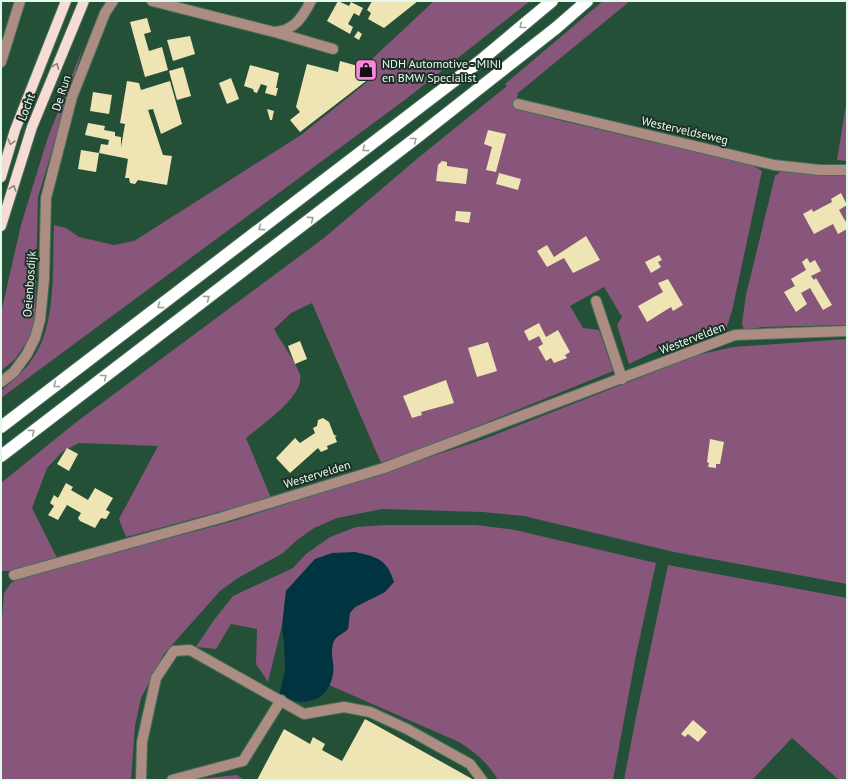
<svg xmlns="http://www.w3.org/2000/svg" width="848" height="781" font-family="'PT Sans',sans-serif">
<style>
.green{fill:#88567a}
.water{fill:#003440}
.building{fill:#efe5b4}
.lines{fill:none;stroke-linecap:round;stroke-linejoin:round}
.minor-casing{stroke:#466f58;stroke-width:12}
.major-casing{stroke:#466f58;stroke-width:12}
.highway-casing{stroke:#466f58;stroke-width:14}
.minor{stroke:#ac8c83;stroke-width:10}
.major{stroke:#f6dcd4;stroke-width:10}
.highway{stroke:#fff;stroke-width:12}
.oneway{stroke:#9aa29d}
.oneway2{stroke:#8a867d}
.labels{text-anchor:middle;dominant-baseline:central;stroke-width:4;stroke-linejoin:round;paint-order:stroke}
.poi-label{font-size:12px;fill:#e3fbec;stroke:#1e3126;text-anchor:start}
.street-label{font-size:12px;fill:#e3fbec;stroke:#1e3126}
</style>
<rect width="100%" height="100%" fill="#245038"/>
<!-- green -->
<g class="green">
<path d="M434,1H530L406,99L1,398V391C12,381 25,371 33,358C57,325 52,265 54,225L66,228L79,237L114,245L134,241L301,135L371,79L373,58Z"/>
<path d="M603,1H630L518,93L515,107L554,119L752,165L762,171L732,311L726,329C691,333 661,349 629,364L617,325L622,317L604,287L570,306L583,328L599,330L613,371L436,443L381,463L312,303L291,313L274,329C280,340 297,364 300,375C305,396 261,425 246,438L271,498L126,537L119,519L158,446L79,443L62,452L47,468L32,508L58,560L13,571H1V483L75,423L324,238L418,158L507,86L505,84Z"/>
<polygon points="83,47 38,197 35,316 29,339 15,359 1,371 1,313 21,225 47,140"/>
<polygon points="847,99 847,161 837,160"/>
<polygon points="784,169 847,174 847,325 763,327 744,330 742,323 746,295 775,176"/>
<polygon points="847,339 847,584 674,552 524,516 483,512 382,509 337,518 314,528 297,540 283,553 238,578 220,591 164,654 141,698 135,726 131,780 2,780 1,630 4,593 11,583 22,577 230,522 336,488 484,439 697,355 733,347"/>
<path d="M385,525H476L515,530L656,563L635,660L613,780H498C488,763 475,752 459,742L329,685C336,670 328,646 335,639C338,635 344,633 348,629L349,613L355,607L385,592L315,559L286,591L282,625L268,682L256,664L257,629L231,624L216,649L196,647L214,620L233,596L293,568L306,554L330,537L356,527Z"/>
<polygon points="668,565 847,598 847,780 839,780 792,738 752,780 624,780 636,717"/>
<polygon points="237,775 244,780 189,780"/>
</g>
<!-- water -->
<path class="water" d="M355,552C377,557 387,559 394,582L385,592L355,607L350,613L348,629C344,633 336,636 334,641C329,651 335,663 333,674C328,704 301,707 279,696L285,670L284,642L282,628L286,591L315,559L332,553Z"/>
<!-- building -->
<g class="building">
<polygon points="338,1 349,6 351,2 363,8 359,16 354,13 348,24 353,27 350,34 327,21"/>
<polygon points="372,1 418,1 384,28 368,19 371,13 367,10"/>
<polygon points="147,18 151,32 144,34 149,51 162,47 168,70 145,77 130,22"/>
<polygon points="358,31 362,34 359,40 354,37"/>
<polygon points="190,36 195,54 173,61 167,40"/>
<polygon points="340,61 372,70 370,78 300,132 290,120 300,112 296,107 307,64 338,72"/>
<polygon points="250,65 279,73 276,88 278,88 276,96 265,93 267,86 261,84 257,93 254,92 253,89 244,86"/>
<polygon points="183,67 191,96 177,100 169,71"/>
<polygon points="231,78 239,99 227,104 219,83"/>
<polygon points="127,81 139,83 141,90 170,81 182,124 161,134 153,109 148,110 163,155 172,156 167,185 138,180 135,184 130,183 129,178 125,178 128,159 124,158 99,153 96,172 78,169 81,150 99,153 101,144 108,145 109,140 85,135 88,123 105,126 104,130 115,132 115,136 121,137 121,147 125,124 120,123"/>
<polygon points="93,92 112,95 109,114 90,111"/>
<polygon points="267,109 274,111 272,120 270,120"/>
<polygon points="488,130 506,134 496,172 486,170 492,147 484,144"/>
<polygon points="442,161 447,162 447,166 468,169 466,184 436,181 438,165"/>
<polygon points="499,173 521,179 518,190 496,184"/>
<polygon points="841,193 847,205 839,210 847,224 847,229 838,234 833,224 814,234 803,214 812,209 813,212 832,202 831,199"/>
<polygon points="456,211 471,212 469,223 455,221"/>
<polygon points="586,236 600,260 573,273 564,258 547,267 537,251 547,245 554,257"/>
<polygon points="659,255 662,260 658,262 661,267 651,273 645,262"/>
<polygon points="807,258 810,263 815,260 821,271 811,276 814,280 816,278 832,305 823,310 810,288 801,293 807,304 796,312 784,292 795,286 791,279 806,270 802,262"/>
<polygon points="668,279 683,305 673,311 671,307 647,322 638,306 663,292 658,283"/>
<polygon points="539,323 546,337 558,330 570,352 565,355 567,358 554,363 551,358 546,361 538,347 543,344 539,336 529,341 524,331"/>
<polygon points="300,341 307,359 295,364 288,346"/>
<polygon points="488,342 497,371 477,377 468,348"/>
<polygon points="446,380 454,403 421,412 422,415 412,418 403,396"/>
<polygon points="323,418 329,422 334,435 337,436 335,437 337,442 327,446 328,449 321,452 318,448 290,473 276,458 295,438 300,443 315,433 313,428 317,426 318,420"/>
<polygon points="710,439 724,442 720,464 716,464 716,468 708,467 709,463 707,462"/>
<polygon points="67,448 78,454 69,471 57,464"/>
<polygon points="66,483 73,487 71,490 88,500 95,488 113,498 106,510 110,512 106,519 101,518 95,528 80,521 78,518 81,513 67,505 58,520 48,515 54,506 50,503 54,495 58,498"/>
<polygon points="365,719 474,780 257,780 284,729 310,744 313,737 325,744 322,750 342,761"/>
<polygon points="693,720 707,732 698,742 688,734 685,737 681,734"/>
</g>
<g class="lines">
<!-- minor casing -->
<g class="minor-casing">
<g id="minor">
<path d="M152,1L274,32C294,31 302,18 311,1"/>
<polyline points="278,33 333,49"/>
<polyline points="1,62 20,1"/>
<polyline points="518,104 774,165 820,170 847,170"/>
<polyline points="596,301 622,379"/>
<polyline points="1,382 14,372 27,354 35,338 40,320 44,280 46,198 72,97 105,13 113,1"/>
<polyline points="14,575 220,518 384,468 735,335 847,331"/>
<polyline points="141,780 142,742 156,678 174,651 190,650 304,714 344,707 370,712 407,729 470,764 482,780"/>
<polyline points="172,780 243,761 281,700"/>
</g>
</g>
<!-- major casing -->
<g class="major-casing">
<g id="major">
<polyline points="1,177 15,130 66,1"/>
<polyline points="1,226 32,127 84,1"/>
</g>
</g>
<!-- highway casing -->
<g class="highway-casing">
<g id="highway">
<polyline points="1,427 480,61 552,1"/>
<polyline points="1,456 416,138 556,28 587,1"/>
</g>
</g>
<!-- minor -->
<use href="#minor" class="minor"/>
<!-- major -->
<use href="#major" class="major"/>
<!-- highway -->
<use href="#highway" class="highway"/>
</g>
<!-- one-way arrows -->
<defs><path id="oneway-chevron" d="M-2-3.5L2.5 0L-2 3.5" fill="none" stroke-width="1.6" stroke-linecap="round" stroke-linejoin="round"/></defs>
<g class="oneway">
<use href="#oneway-chevron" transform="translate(522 26) rotate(141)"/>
<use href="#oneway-chevron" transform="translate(414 140) rotate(-38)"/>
<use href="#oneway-chevron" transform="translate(365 149) rotate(143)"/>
<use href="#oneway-chevron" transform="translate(311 219) rotate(-37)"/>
<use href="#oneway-chevron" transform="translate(261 228) rotate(143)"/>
<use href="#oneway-chevron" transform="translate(207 298) rotate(-37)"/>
<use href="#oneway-chevron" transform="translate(160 306) rotate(143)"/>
<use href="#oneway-chevron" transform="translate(104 377) rotate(-38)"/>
<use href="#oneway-chevron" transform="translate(56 385) rotate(143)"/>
<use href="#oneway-chevron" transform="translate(32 432) rotate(-37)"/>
</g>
<g class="oneway2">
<use href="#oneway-chevron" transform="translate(56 66) rotate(-68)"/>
<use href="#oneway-chevron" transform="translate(11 142) rotate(106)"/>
<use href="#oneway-chevron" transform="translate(13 188) rotate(-72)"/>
</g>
<!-- icons -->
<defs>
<g id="shop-square" transform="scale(1.15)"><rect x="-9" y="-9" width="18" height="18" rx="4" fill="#fe85df" stroke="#1e3126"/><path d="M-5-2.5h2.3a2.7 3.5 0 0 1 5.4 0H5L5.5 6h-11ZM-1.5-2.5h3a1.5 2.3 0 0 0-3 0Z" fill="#111"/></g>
</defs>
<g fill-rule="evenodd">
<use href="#shop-square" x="366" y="70"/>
</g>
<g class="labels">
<!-- poi labels -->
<g class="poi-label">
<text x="382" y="63">NDH Automotive - MINI<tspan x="382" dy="14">en BMW Specialist</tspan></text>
</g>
<!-- street labels -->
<g class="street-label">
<text transform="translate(61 93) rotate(-72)">De Run</text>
<text transform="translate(26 107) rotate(-69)">Locht</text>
<text transform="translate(685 130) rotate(13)">Westerveldseweg</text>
<text transform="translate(29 284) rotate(-86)">Oeienbosdijk</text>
<text transform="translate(692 338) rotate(-21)">Westervelden</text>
<text transform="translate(317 474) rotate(-17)">Westervelden</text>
</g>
</g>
<!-- border -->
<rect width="848" height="781" fill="none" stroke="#e3fbec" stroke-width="4"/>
</svg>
